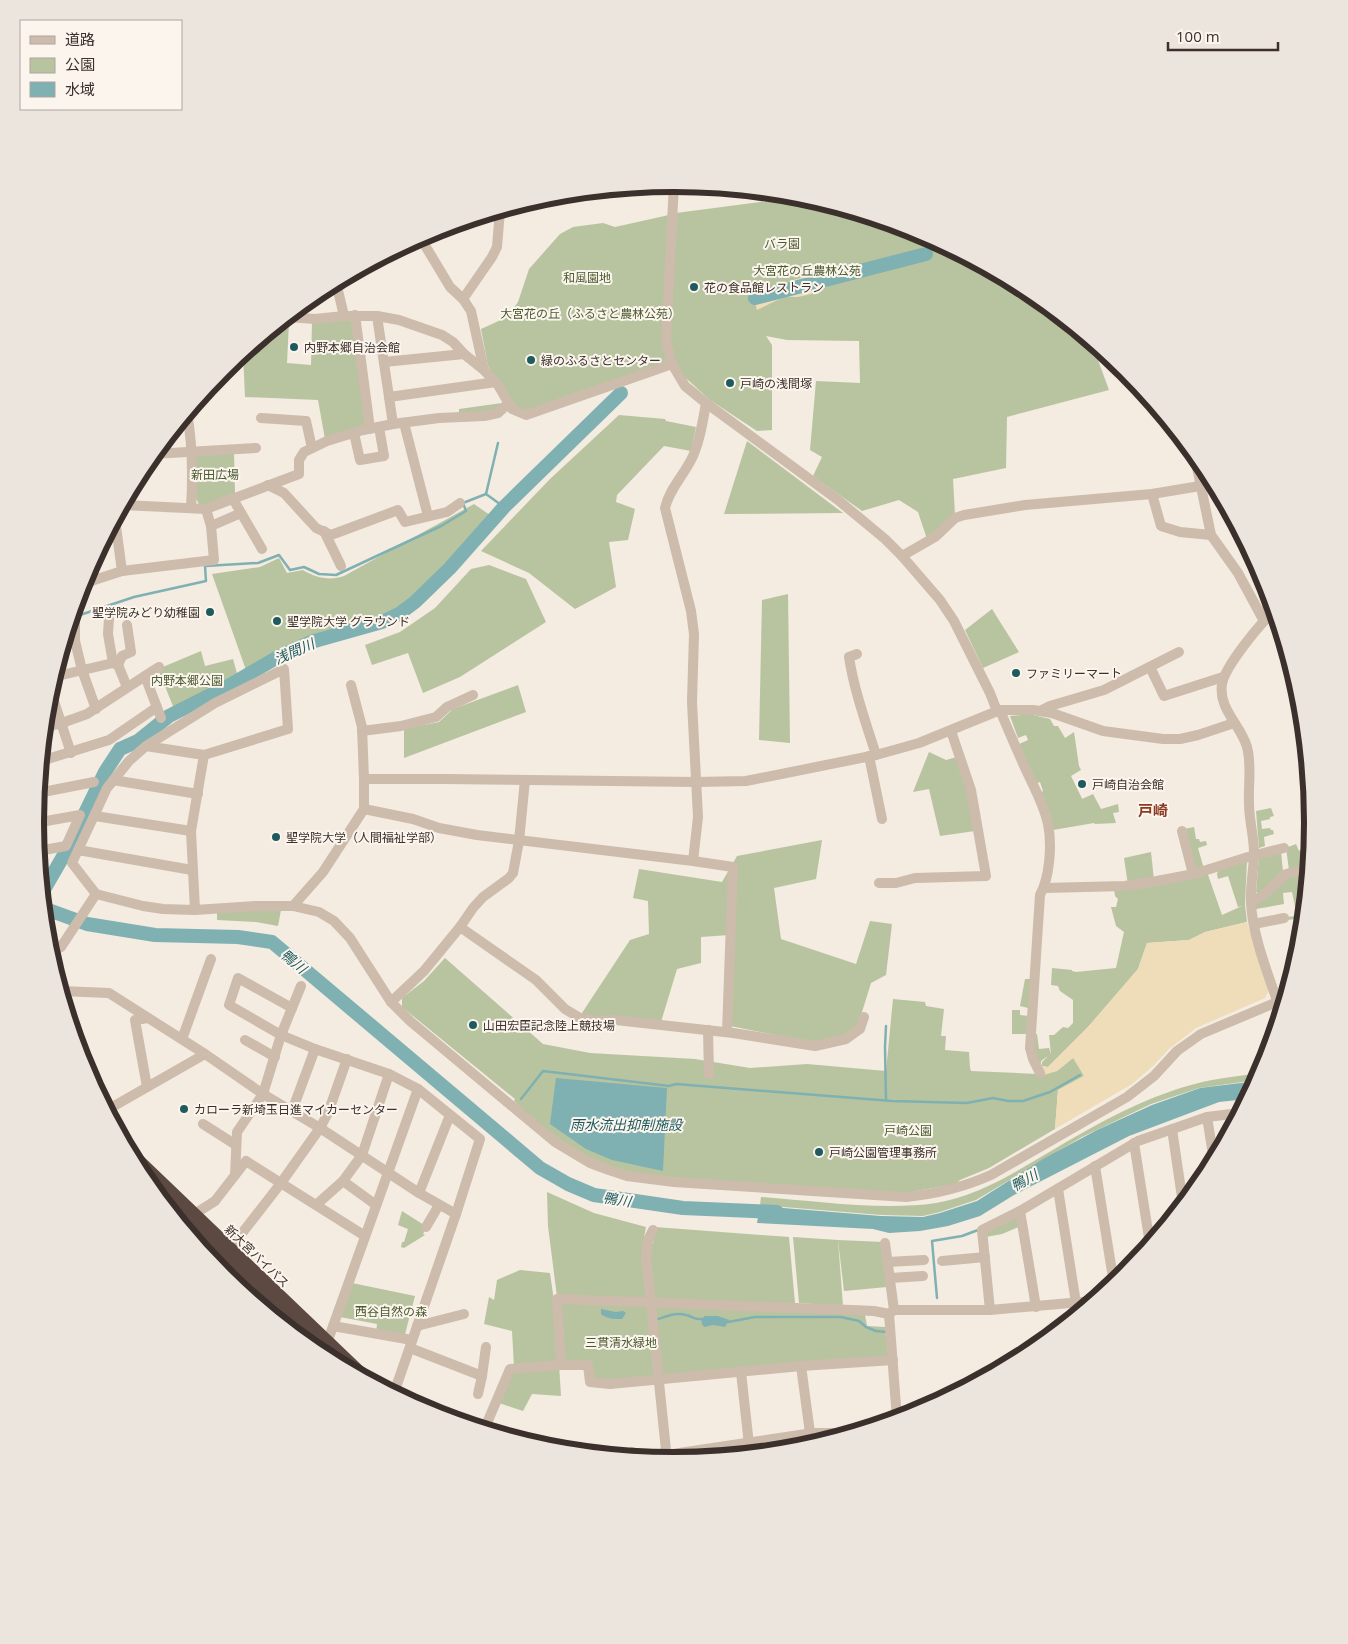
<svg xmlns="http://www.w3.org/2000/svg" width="1348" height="1644" font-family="'Open Sans','Noto Sans JP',sans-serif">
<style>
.green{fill:#b8c4a0}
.sand{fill:#efdcb8}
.water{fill:#7fb0b2}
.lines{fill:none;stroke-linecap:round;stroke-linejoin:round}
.stream{stroke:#7fb0b2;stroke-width:2.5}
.river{stroke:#7fb0b2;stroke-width:14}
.minor{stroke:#cdbbac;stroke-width:10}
.highway{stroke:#5c4a42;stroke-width:15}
.poi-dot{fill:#1f5a5e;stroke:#fbf5ee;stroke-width:2}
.labels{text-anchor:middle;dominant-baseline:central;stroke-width:4;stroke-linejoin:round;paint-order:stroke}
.park-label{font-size:12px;fill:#4a5a2e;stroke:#fbf5ee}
.poi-label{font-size:12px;fill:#3b302b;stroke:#fbf5ee;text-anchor:start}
.street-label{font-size:12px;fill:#3b302b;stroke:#fbf5ee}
.water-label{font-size:14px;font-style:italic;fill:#1f5a5e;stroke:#fbf5ee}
.quarter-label{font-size:15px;font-weight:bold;fill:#8c3b22;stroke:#fbf5ee}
.rim{fill:none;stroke:#3b302b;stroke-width:6}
</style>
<rect width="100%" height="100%" fill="#f4ebe1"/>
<!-- green -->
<g class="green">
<polygon points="807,198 919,232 1029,291 1091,341 1109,390 1007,417 1006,468 953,479 955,515 927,539 918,512 899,500 862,511 813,476 822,457 810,450 816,381 860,383 859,341 787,340 766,336 772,345 772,430 757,431 710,400 678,371 670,340 676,213 767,201 796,202"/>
<path d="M669,215C668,233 668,251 667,269C664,304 659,328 667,363L526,412L516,409L488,366L481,329L503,319L511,312L518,302L529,269L560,234L573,227L603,223L615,227Z"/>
<polygon points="353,318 366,425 325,439 318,400 245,397 243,353 282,321 289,322 287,363 311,365 312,322"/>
<polygon points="502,403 492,413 459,415 459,409"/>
<polygon points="619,415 665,419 666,421 696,427 691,451 664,446 617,495 616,502 635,509 628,540 609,542 616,587 575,609 529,573 481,551 550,479"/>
<polygon points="747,441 843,513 724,514"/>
<polygon points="234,453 235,493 204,505 199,504 196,499 196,454"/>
<path d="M474,504L490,515L434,579L395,610L358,624L302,640L246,670L212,574L260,567L279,558L287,573L303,570C316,578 330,581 344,576Z"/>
<polygon points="489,565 526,579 546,622 460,677 423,693 408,653 372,665 365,645 400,632 435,608 471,569"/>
<polygon points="788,594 790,743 759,740 762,600"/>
<polygon points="992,609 1019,652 983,668 965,630"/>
<polygon points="201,651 205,666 233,659 238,677 221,687 175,711 158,669"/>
<polygon points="518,685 526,712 404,758 404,729 439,722 453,709"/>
<polygon points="1021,715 1033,715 1050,719 1054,726 1058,726 1065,738 1074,732 1079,766 1081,770 1071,776 1093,821 1082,799 1093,794 1101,809 1118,804 1119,812 1113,813 1116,823 1095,824 1094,823 1053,830 1040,793 1043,791 1040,782 1035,784 1017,745 1028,740 1026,735 1018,738 1010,716"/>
<polygon points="929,752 946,760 957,757 969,791 975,831 940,836 929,789 913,792"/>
<polygon points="1271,808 1274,816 1270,817 1270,819 1261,821 1262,829 1270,828 1271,830 1273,830 1274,834 1264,837 1265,846 1259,848 1256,811"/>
<polygon points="1194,827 1196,839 1199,839 1200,842 1206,841 1207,845 1198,848 1204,869 1195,871 1184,829"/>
<polygon points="822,840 816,879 774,888 781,939 856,964 870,921 892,924 886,975 871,983 858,1025 845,1035 816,1043 730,1026 729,935 701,937 701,963 677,969 661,1022 580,1016 630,940 649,934 648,901 633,898 639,869 722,882 737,856"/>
<path d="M1296,844L1299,851L1303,849C1306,857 1309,859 1308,868L1289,870L1286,848Z"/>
<polygon points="1281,851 1283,872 1260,894 1256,892 1259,856"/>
<polygon points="1151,852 1154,880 1128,885 1124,858"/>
<polygon points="1247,860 1245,905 1247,922 1205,932 1189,940 1147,943 1138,969 1088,1027 1048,1067 1042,1066 1042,1062 1048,1056 1041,1061 1041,1065 1034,1055 1033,1034 1037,1034 1039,1049 1049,1048 1051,1054 1049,1035 1054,1035 1063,1027 1068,1028 1073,1023 1073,1000 1060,991 1058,986 1051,985 1052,968 1072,970 1072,971 1076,972 1116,968 1124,932 1116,926 1111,907 1116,907 1118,899 1115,896 1114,888 1207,872 1222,915 1242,906 1238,907 1228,876 1218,879 1217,874 1219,868"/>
<polygon points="1303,875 1303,882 1307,882 1301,947 1298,954 1295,919 1287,920 1286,917 1297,916 1292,892 1283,893 1284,904 1256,909 1256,904 1290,876"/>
<polygon points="255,910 281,910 278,926 256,922 217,920 217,912"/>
<path d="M445,958L543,1044L590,1053L695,1059L750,1068L807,1064L886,1071L893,999L925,1002L926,1006L944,1009L941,1036H946L945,1050L969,1052L970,1068L971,1071L1038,1074L1057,1071L1074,1057L1084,1076L1058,1090L1055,1129L989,1168L960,1180L956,1184L905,1193L635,1175C625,1172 615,1169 606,1165C571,1151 541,1127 514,1101L515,1099L402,1007V998L424,981Z"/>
<polygon points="1025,979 1032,979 1028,1008 1020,1006"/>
<polygon points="1012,1010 1020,1010 1020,1015 1029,1016 1028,1034 1012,1034"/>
<path d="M1261,1073L1257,1080L1199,1088L1151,1104L1082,1137L976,1200L940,1212L923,1216L881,1215L760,1205L761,1197C815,1201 883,1211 936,1203C989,1194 1036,1158 1082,1133C1123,1110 1166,1089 1212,1080C1228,1077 1245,1075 1261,1073Z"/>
<polygon points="547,1192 594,1213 646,1227 643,1243 646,1297 644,1301 557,1297 548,1226"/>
<polygon points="402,1211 427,1227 423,1234 425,1235 404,1248 401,1247 402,1242 404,1242 408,1229 398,1225"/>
<polygon points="1019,1215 1021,1226 1002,1234 986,1237 987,1230"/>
<polygon points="655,1227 789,1237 795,1303 653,1303 649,1247 653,1243"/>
<polygon points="793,1237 838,1240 843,1306 799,1303"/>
<polygon points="838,1240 883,1242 887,1287 844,1291"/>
<polygon points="520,1270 550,1273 554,1301 865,1315 867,1326 885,1327 888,1356 607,1382 591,1380 589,1364 559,1364 561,1396 532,1394 523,1411 499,1403 514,1367 512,1331 484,1324 489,1297 494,1300 497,1280"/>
<polygon points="352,1283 415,1296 404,1338 376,1333 377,1324 340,1317"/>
</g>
<!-- sand -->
<g class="sand">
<polygon points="818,273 840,274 841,280 811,294 798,297 784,297 757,310 751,289 780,286 790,281"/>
<polygon points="1247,922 1269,990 1265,998 1196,1028 1169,1049 1153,1066 1132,1084 1055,1129 1058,1090 1084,1076 1073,1058 1057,1071 1044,1075 1042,1066 1048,1067 1088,1027 1138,969 1147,943 1189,940 1205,932"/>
</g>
<!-- water -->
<g class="water">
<polygon points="556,1078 667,1088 663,1171 612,1160 586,1149 550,1124"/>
<polygon points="1257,1081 1247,1099 1219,1102 1129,1136 1014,1195 980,1216 948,1226 920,1231 889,1233 873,1229 757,1223 760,1206 881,1216 923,1217 940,1213 977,1201 1043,1159 1097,1130 1152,1105 1200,1088"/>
<path d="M601,1309L616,1312L623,1311L626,1313L622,1319C613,1319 608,1319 601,1314Z"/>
<polygon points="705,1316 718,1316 729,1320 725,1327 713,1325 704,1327 702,1324 701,1319"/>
</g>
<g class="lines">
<!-- stream -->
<g class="stream">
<polyline points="486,494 498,443"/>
<polyline points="71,618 134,597 206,581 205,566 258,563 279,555 290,570 304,567 319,574 336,575 441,526 466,511 463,503 486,494 504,507"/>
<polyline points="521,1099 543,1071 669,1086 676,1084 892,1101 967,1103 993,1098 1008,1101 1023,1101 1050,1092 1080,1075"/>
<polyline points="886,1100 885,1047 886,1026"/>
<polyline points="937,1298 932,1241 962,1236 978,1230"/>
<path d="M658,1319C668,1316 676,1312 686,1315C692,1316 694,1320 701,1319"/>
<polyline points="728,1322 755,1317 841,1317 859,1321 866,1327 876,1331 886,1332"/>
</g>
<!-- river -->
<g class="river">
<polyline points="755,298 926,254"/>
<polyline points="42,893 68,848 105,772 120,749 138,741 169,716 230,685 278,657 311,642 382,622 399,614 415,602 450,568 504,507 621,393"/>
<polyline points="43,908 87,924 155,935 238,937 272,942 540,1168 568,1184 594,1195 683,1208 777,1212"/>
</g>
<!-- minor -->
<g class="minor">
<polyline points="674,183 666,341 672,364 685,386 706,403 838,500 885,539 902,556 940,600 954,621 990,693 997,711"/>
<polyline points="420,237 450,287 463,299 471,311 484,370"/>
<polyline points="336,282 344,316"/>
<polyline points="463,299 492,257 497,247 500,210"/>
<polyline points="355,315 370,429"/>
<polyline points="377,316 393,424"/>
<polyline points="287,317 315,319 344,316 377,316 399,320 442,335 453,342 464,354 484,370 498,385 512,409 526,415 672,364"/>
<polyline points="384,362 464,354"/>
<polyline points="389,397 496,382"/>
<path d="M187,413C193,446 193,475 191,508"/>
<polyline points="261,418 306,421 312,448"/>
<polyline points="404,423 428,516"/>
<polyline points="354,433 360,460 384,456 379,427"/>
<polyline points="1194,453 1211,535 1238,573 1264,621"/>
<polyline points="153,454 256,448"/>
<polyline points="268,485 284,493 316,528 331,535 398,510 405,522 447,512 460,503"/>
<polyline points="1152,494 1161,526 1180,532 1211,535"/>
<polyline points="233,499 262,549"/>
<polyline points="123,505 206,509 299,474 299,460 304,452 327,441 363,430 393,424 439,418 484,416 498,413 509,403"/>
<polyline points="211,526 241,513"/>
<polyline points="324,531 341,566"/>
<polyline points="902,556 935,537 955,518 964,515 1025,505 1152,494 1200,486"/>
<polyline points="122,571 214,560 211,526 206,509"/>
<polyline points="82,584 122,571 115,519"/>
<polyline points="1269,593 1267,609 1272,614"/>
<path d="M1274,611C1260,624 1225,666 1222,684C1218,709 1241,725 1247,747C1252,765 1248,785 1249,804C1249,820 1254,836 1254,853C1254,869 1250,886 1251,902C1252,936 1270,979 1281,1012"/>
<polyline points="109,618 108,634 113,663"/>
<polyline points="75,621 75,641 82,670 96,709"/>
<path d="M857,654L849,657C854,690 866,723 876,755"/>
<polyline points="118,665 122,656 131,652 127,625"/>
<polyline points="1150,667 1164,696 1223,677"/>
<polyline points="145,676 159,667"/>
<polyline points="53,677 113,663 118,665 127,687"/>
<polyline points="351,685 362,727 364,779"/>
<polyline points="50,689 71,753"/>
<path d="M1000,710C1008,730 1017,750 1026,770C1034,787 1044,805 1048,824C1052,844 1050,877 1040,895L1030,1048L1033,1059L1040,1073"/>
<polyline points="1040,711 1050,706 1104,690 1179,652"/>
<polyline points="44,727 62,723 87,714 145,676 161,718"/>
<polyline points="362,731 401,726 436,717 447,707 473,695"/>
<path d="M146,746L204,755L288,729L284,669L215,703L146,746L129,761L107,788L72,863L96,894L143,906L163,909L195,910L256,906H293L319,912L334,921L350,938L391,1002L410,1021L555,1142L590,1163L609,1170L627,1176L674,1182L906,1197C937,1194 964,1187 991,1175L1127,1097L1154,1076L1177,1051L1201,1034L1277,1002"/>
<polyline points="869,756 882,819"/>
<polyline points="41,761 109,740 157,707"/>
<polyline points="113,780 198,794"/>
<polyline points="38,793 94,782"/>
<path d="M364,809L413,819L439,828L477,835L693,861L698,817L692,702L694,634L691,611L665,508C669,489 685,474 693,456C700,440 703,421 706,403"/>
<polyline points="95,816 191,831"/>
<polyline points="35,823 80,815 66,846 38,851"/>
<polyline points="1182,831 1193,874"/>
<polyline points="78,850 192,870"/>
<polyline points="693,861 733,867 727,1032"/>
<polyline points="879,883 896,883 915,878 986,876 971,790 951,731"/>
<polyline points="1044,888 1125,886 1157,881 1194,874 1248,857 1284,848"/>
<polyline points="1251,902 1262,896 1286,874 1298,871 1308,871"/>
<polyline points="293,906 323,872 364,809 364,779 445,779 696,782 746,781 876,755 919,743 1000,710 1033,710 1052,713 1103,731 1163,739 1180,739 1198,735 1234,723"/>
<polyline points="195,910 191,831 204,755"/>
<polyline points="1254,924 1284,918"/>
<polyline points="460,927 536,980 565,1009 580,1018 598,1021 616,1020 733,1033 815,1046 846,1039 860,1029 864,1017"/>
<polyline points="49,953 61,947 96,894"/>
<polyline points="61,991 109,993 205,1054 107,1110"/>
<polyline points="391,1002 424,971 460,927 473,908 483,897 509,878 513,873 519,841 525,780"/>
<polyline points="708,1030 709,1074"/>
<polyline points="182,1039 211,959"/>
<polyline points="245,1040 275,1057"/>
<polyline points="205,1054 263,1094 320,1128 419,1193 456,1214 480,1139 418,1089 389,1074 315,1049 281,1035 229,1005 238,978 292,1008"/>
<polyline points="147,1087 135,1020 148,1018"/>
<polyline points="292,1111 315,1049"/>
<polyline points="1207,1117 1214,1161"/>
<polyline points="203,1124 236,1145"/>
<polyline points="1172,1129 1183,1204"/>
<polyline points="1134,1143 1150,1244"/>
<polyline points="1095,1166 1114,1284"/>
<polyline points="235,1175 237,1132 263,1094 281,1035 301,986"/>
<polyline points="343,1181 376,1205"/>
<polyline points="1058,1189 1076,1303"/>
<polyline points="419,1193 450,1115"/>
<polyline points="316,1205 343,1181 362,1155 389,1074"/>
<polyline points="1020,1211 1036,1307"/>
<polyline points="193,1215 215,1201 246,1161 365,1236"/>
<polyline points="426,1227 439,1205"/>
<polyline points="653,1230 648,1240 646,1256 667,1460"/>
<polyline points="885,1243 894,1310"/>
<polyline points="229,1250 281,1183 320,1128 328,1113 347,1059"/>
<polyline points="942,1261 985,1257"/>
<polyline points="888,1262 924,1260"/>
<polyline points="890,1278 923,1276"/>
<polyline points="990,1310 982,1230 1020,1211 1138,1141 1207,1117 1240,1113"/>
<polyline points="333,1326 412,1340"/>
<polyline points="417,1326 464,1314"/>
<polyline points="327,1343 418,1089"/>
<polyline points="410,1348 482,1376"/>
<polyline points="561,1365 557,1299 852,1310 874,1311 889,1314"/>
<polyline points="801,1366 810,1433 809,1446"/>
<polyline points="741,1372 750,1454"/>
<polyline points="394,1393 456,1214"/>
<polyline points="478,1394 482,1376 486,1347"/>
<polyline points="897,1419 889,1314 894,1310 990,1310 1093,1301"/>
<polyline points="489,1430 487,1423 510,1369 561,1365 588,1365 590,1382 610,1384 801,1366 893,1360"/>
<polyline points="632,1452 632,1457"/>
<polyline points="666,1455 813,1433 851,1433"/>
</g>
<!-- highway -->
<g class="highway">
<polyline points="131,1155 363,1377"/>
<polyline points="171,1211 323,1355"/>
</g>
</g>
<!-- markers -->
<g class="poi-dot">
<circle cx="694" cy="287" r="5"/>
<circle cx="294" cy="347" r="5"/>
<circle cx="531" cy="360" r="5"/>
<circle cx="730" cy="383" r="5"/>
<circle cx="210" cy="612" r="5"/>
<circle cx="277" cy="621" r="5"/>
<circle cx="1016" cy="673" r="5"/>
<circle cx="1082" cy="784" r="5"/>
<circle cx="276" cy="837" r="5"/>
<circle cx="473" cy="1025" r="5"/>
<circle cx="184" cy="1109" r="5"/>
<circle cx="819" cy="1152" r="5"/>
</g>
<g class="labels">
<!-- park labels -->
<g class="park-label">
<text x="782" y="243">バラ園</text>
<text x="807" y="270">大宮花の丘農林公苑</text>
<text x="587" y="277">和風園地</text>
<text x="590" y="313">大宮花の丘（ふるさと農林公苑）</text>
<text x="215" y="474">新田広場</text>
<text x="187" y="680">内野本郷公園</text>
<text x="908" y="1130">戸崎公園</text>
<text x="391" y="1311">西谷自然の森</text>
<text x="621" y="1342">三貫清水緑地</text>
</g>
<!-- poi labels -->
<g class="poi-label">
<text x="704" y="287">花の食品館レストラン</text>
<text x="304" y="347">内野本郷自治会館</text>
<text x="541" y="360">緑のふるさとセンター</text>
<text x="740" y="383">戸崎の浅間塚</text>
<text x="200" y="612" text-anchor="end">聖学院みどり幼稚園</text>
<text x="287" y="621">聖学院大学 グラウンド</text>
<text x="1026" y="673">ファミリーマート</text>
<text x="1092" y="784">戸崎自治会館</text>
<text x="286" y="837">聖学院大学（人間福祉学部）</text>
<text x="483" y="1025">山田宏臣記念陸上競技場</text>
<text x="194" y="1109">カローラ新埼玉日進マイカーセンター</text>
<text x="829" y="1152">戸崎公園管理事務所</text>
</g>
<!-- street labels -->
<g class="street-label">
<text transform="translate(257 1256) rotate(44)">新大宮バイパス</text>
</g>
<!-- water labels -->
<g class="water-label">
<text transform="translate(294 651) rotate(-24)">浅間川</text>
<text transform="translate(294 961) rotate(40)">鴨川</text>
<text x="626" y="1124">雨水流出抑制施設</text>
<text transform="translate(1024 1180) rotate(-29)">鴨川</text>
<text transform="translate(617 1199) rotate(9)">鴨川</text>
</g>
<!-- quarter labels -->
<g class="quarter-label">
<text x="1153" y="810">戸崎</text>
</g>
</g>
<!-- crop -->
<path d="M0 0H1348V1644H0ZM44 822a630 630 0 1 1 1260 0a630 630 0 1 1-1260 0Z" fill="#ece5de" fill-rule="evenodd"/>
<path class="rim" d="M44 822a630 630 0 1 1 1260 0a630 630 0 1 1-1260 0Z"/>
<!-- legend -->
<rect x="20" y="20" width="162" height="90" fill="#fbf5ee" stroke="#aea6a0"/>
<rect x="30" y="36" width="25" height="8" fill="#cdbbac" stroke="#aea6a0"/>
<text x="65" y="45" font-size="15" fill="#3b302b">道路</text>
<rect x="30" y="58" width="25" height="15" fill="#b8c4a0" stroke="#aea6a0"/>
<text x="65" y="70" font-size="15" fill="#3b302b">公園</text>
<rect x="30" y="82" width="25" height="15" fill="#7fb0b2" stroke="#aea6a0"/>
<text x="65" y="95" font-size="15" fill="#3b302b">水域</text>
<!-- scale -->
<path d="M1168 42v8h110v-8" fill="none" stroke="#3b302b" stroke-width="2.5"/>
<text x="1176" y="42" font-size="15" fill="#3b302b" stroke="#fbf5ee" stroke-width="4" paint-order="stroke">100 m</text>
</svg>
